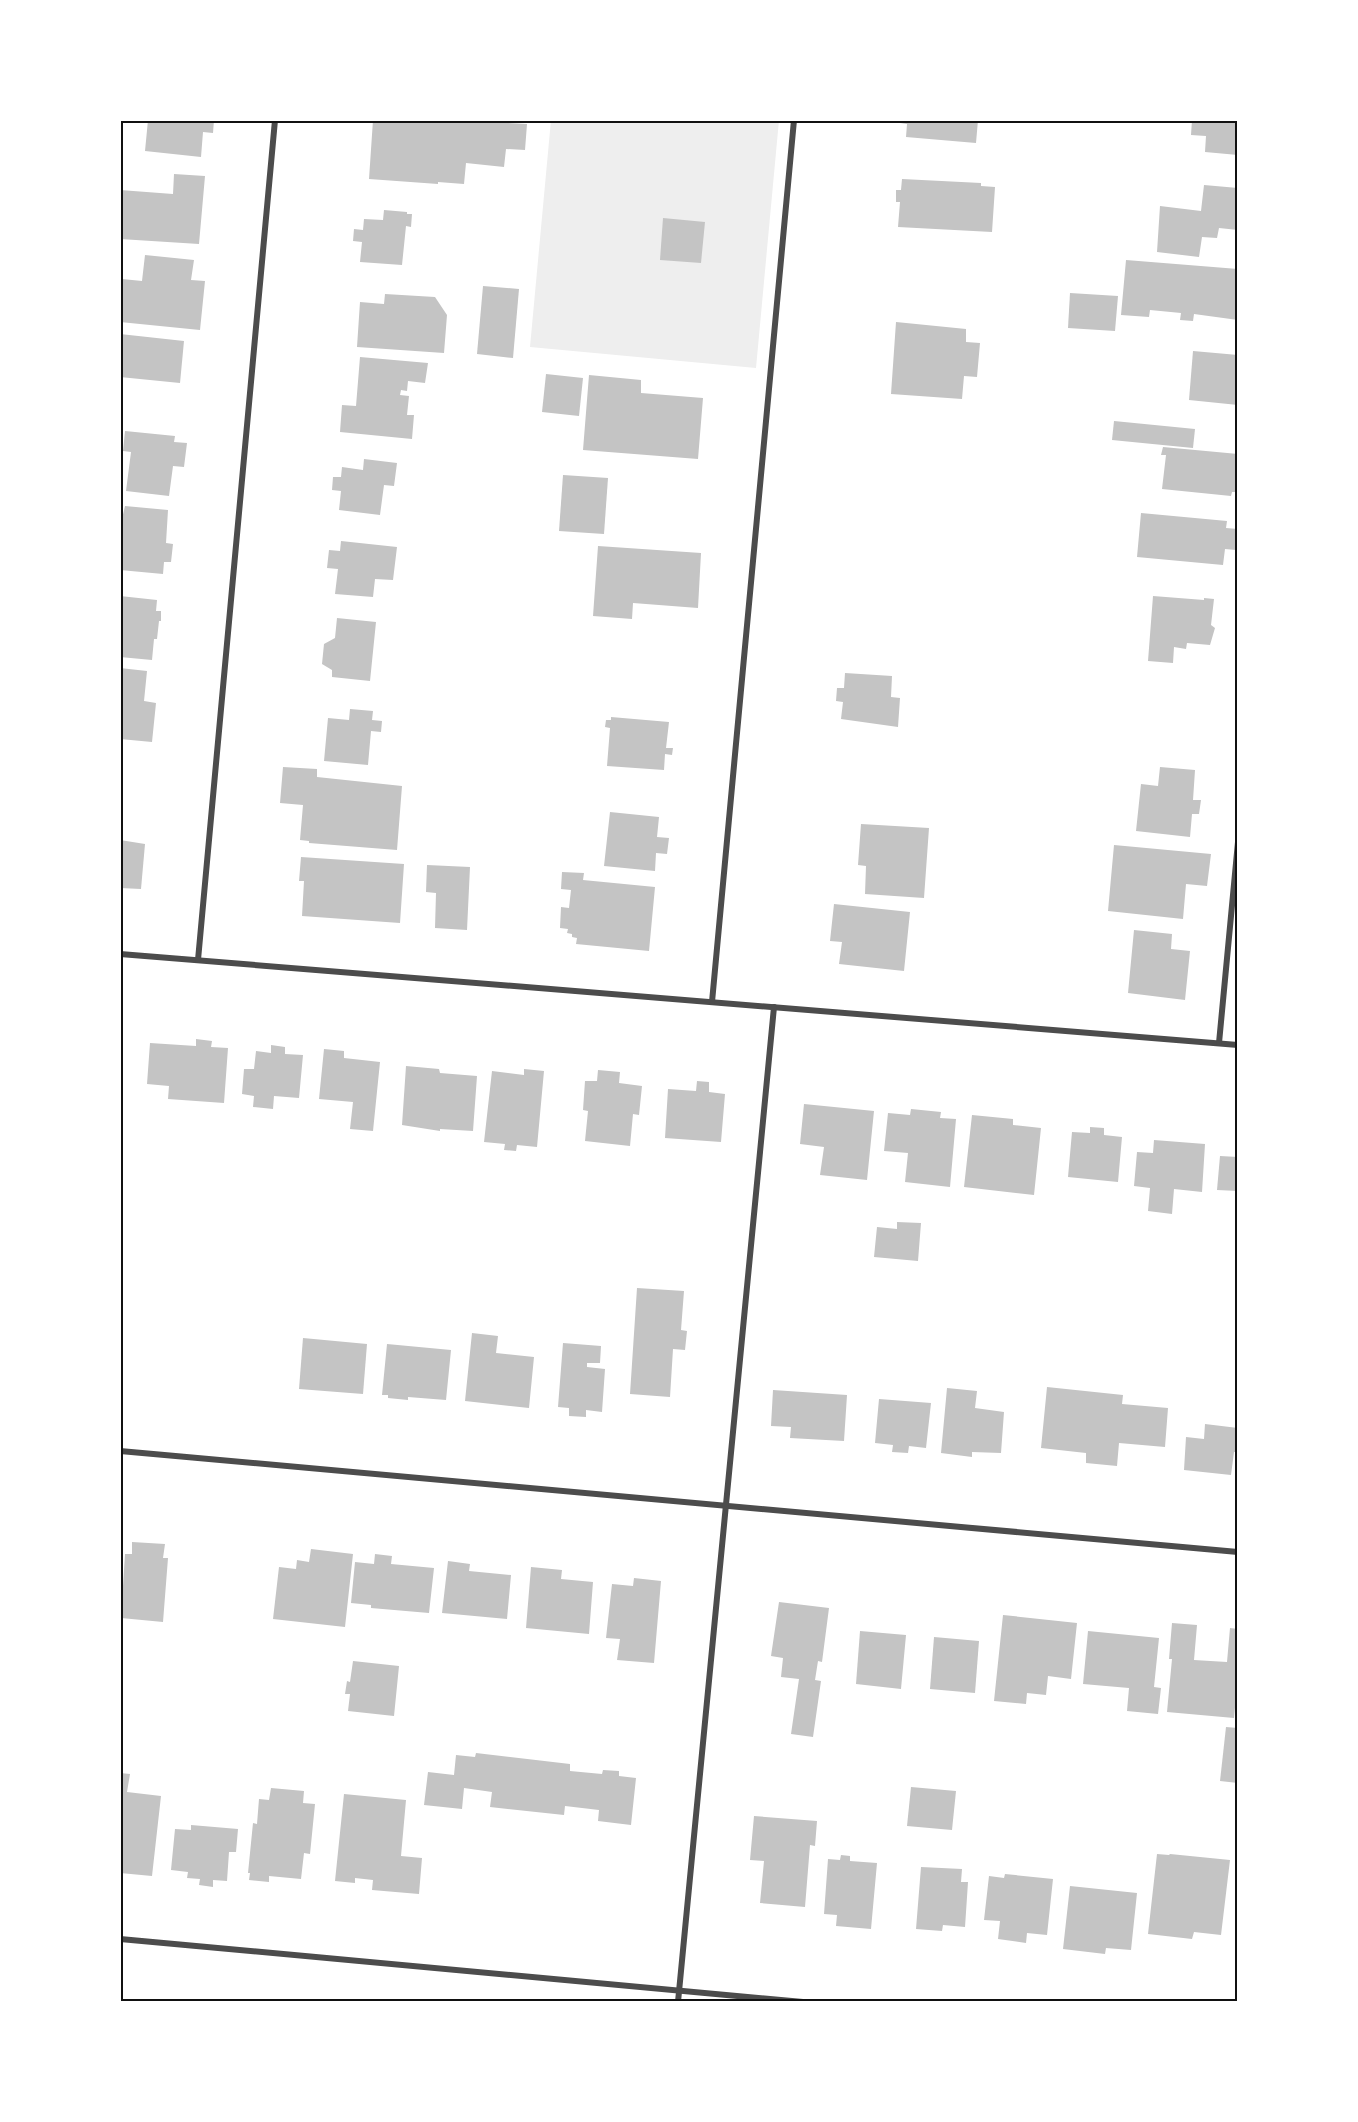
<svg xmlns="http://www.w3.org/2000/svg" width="1358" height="2122" font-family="'Varela Round',sans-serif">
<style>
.green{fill:#eee}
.building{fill:#c4c4c4}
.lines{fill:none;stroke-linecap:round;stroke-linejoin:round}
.minor{stroke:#4c4c4c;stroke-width:6}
.neatline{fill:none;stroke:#111;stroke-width:2}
</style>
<rect width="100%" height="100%" fill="#fff"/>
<!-- green -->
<polygon class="green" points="551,120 779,120 756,368 530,347"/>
<!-- building -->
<g class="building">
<polygon points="148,120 214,120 213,133 203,132 201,157 145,151"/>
<polygon points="373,120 499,120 508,121 508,123 527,124 525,150 506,149 504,167 466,163 464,184 438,182 438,184 369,179"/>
<polygon points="893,120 978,120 976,143 906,137 907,124 893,122"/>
<polygon points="1192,120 1238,120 1238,155 1205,152 1206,136 1191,135"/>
<polygon points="174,174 205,176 199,244 120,239 120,190 173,194"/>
<polygon points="902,179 981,183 981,186 995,187 992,232 898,227 900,202 896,202 896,190 901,190"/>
<polygon points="1204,185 1238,188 1238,230 1219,228 1217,238 1202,237 1199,257 1157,252 1160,206 1201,211"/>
<polygon points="384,210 407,212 407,214 412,214 411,227 406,226 402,265 360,262 362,242 353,241 354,229 363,230 364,219 383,220"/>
<polygon points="663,218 705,222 701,263 660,260"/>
<polygon points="145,255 194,260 191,280 205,281 200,330 120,322 120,290 122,279 142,281"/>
<polygon points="1126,260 1238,269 1238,320 1194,314 1193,321 1180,320 1181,313 1150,310 1149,317 1121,315"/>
<polygon points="483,286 519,289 513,358 477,354"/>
<polygon points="1070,293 1118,296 1115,331 1068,328"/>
<polygon points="385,294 435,297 447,315 444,353 357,347 360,302 384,304"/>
<polygon points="896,322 966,329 966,342 980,343 977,377 964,376 962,399 891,394"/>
<polygon points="120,334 184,341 180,383 120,377"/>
<polygon points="1193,351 1238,355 1238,405 1189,400"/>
<polygon points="360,357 428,363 425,383 408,381 407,391 401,390 400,395 409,396 407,415 414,415 412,439 340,432 342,405 356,406"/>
<polygon points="546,374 583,378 579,416 542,412"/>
<polygon points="589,375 641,380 641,393 703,398 698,459 583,450"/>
<polygon points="1114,421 1195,429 1193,448 1112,440"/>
<polygon points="125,431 175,436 174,442 187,443 184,467 173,466 169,496 126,491 131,452 123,451"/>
<polygon points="1163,447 1238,454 1238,492 1232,492 1231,496 1162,489 1166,455 1161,455"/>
<polygon points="364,459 397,463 394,486 384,485 380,515 339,510 341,491 332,490 333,477 341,477 342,467 363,470"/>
<polygon points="563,475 608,478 604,534 559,531"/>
<polygon points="125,506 168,510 166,543 173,544 171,562 164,562 163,574 120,570 120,526 123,526 123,523 121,523"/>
<polygon points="1141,513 1227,521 1226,528 1238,529 1236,550 1225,549 1223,565 1137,557"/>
<polygon points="341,541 397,547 393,580 375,579 373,597 335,594 338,569 327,568 329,550 340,551"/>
<polygon points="598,546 701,553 698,608 633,603 632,619 593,616"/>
<polygon points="120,596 157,600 156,611 161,611 161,621 159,621 157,639 154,639 152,660 120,657"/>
<polygon points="1153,596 1204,600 1204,598 1214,599 1211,625 1215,628 1210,645 1187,643 1186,649 1174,647 1173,663 1148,661"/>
<polygon points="337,618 376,622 370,681 332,677 332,670 322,664 324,644 335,638"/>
<polygon points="120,668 147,671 144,701 156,703 152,742 120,739"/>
<polygon points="845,673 892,676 891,697 900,698 898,727 841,719 843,702 836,701 837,688 844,688"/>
<polygon points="350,709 373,711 372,720 382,721 381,732 371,731 368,765 324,761 328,718 349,720"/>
<polygon points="611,717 669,722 666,748 673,748 672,755 665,754 664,770 607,766 610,728 605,727 606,720 611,720"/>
<polygon points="283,767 317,769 317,777 402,786 397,850 309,843 309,841 300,840 303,805 280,803"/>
<polygon points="1160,767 1195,770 1193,800 1201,800 1199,814 1192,814 1190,837 1136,831 1141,784 1158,786"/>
<polygon points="610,812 659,817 657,837 669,838 667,854 656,853 655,871 604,866"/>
<polygon points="861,824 929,828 924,898 865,894 866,866 858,865"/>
<polygon points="120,840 145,844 141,889 120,888"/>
<polygon points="1114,845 1211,854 1207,886 1186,884 1183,919 1108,911"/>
<polygon points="301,857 404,864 400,923 302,916 304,881 299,881"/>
<polygon points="427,865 470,867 467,930 435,928 436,893 426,892"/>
<polygon points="562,872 584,873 583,880 655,887 649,951 576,944 577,938 572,937 572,934 567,933 568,929 560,928 561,907 569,908 571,890 561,889"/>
<polygon points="834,904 910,912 904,971 839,964 842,942 830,941"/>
<polygon points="1134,930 1172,934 1171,949 1190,951 1185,1000 1128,993"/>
<polygon points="196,1039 212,1041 211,1047 228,1048 224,1103 168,1099 169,1086 147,1084 150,1043 196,1046"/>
<polygon points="271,1045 285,1047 285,1054 303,1055 299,1098 274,1096 273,1109 253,1107 254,1096 242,1094 244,1069 254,1069 256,1051 271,1053"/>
<polygon points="324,1049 344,1051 344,1058 380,1062 373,1131 350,1129 353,1102 319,1099"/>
<polygon points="406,1066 439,1069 440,1073 477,1076 473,1131 440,1129 440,1131 402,1125"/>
<polygon points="524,1069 544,1071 537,1147 517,1145 516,1151 504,1150 505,1144 484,1142 492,1071 524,1075"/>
<polygon points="598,1070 620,1072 619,1083 642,1086 639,1115 633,1114 630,1146 585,1141 588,1111 583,1110 585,1081 597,1081"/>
<polygon points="697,1081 709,1082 709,1092 725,1094 721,1142 665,1138 668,1089 696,1091"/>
<polygon points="804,1104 874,1111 867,1180 820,1175 824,1147 800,1144"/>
<polygon points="911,1109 941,1112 940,1118 956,1119 950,1187 905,1182 908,1153 884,1151 888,1113 910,1115"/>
<polygon points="972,1115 1013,1119 1013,1125 1041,1128 1034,1195 964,1187"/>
<polygon points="1090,1127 1104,1128 1104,1135 1122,1137 1118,1182 1068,1177 1072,1132 1090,1133"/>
<polygon points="1154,1140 1205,1144 1202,1192 1174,1189 1172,1214 1148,1211 1150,1188 1134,1186 1137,1152 1153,1153"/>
<polygon points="1220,1156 1238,1157 1238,1191 1217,1190"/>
<polygon points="897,1222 921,1223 918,1261 874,1257 877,1227 897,1229"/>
<polygon points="637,1288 684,1291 681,1330 687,1331 685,1350 673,1349 670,1397 630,1394"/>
<polygon points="472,1333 498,1336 496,1353 534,1357 529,1408 465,1401"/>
<polygon points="303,1338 367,1344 363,1394 299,1389"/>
<polygon points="563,1343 601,1346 600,1363 587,1363 587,1367 605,1369 602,1412 586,1410 586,1417 569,1416 569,1408 558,1407"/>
<polygon points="387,1344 451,1350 446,1400 408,1397 408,1400 388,1398 388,1395 382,1395"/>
<polygon points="1047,1387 1123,1395 1122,1404 1168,1408 1165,1447 1119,1443 1117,1466 1086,1463 1086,1453 1041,1448"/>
<polygon points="947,1388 977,1391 975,1408 1004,1412 1001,1453 972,1452 972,1457 941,1453"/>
<polygon points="773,1390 847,1395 844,1441 790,1438 791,1427 771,1426"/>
<polygon points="879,1399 931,1403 926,1448 909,1446 908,1453 892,1452 893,1445 875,1443"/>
<polygon points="1205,1424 1238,1428 1238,1452 1234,1452 1231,1475 1184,1470 1186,1437 1204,1439"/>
<polygon points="132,1542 165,1544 163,1558 168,1558 163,1622 121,1618 125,1554 132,1554"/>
<polygon points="311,1549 353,1554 345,1627 273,1619 279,1567 296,1569 297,1560 309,1562"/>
<polygon points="375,1554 392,1556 391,1564 434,1568 429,1613 371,1608 371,1605 351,1603 355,1562 374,1564"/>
<polygon points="448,1561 470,1564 469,1571 511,1575 507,1619 442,1613"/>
<polygon points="531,1567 562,1570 561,1579 593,1582 589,1634 526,1628"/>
<polygon points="634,1578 661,1581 654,1663 617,1660 620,1639 606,1638 612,1584 633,1586"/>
<polygon points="779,1602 829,1608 822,1662 818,1661 815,1680 821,1681 813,1737 791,1734 799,1679 781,1677 783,1658 771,1656"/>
<polygon points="1003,1615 1077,1623 1071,1679 1048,1676 1046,1695 1027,1693 1026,1704 994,1701"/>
<polygon points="1172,1623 1197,1625 1194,1660 1227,1662 1230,1628 1238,1629 1238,1676 1234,1718 1167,1712 1172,1659 1169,1659"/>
<polygon points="860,1631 906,1635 901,1689 856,1684"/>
<polygon points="1088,1631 1159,1638 1154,1687 1161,1688 1158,1714 1127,1711 1129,1688 1083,1684"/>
<polygon points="934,1637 979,1641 975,1693 930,1689"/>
<polygon points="353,1661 399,1666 394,1716 348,1711 350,1694 345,1694 347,1681 350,1682"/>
<polygon points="1226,1727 1238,1728 1238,1783 1220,1781"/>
<polygon points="476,1753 570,1764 570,1771 602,1774 603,1770 619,1771 619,1776 636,1778 631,1825 598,1821 599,1810 565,1806 564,1815 490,1807 492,1792 464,1788 462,1809 424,1805 428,1772 454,1775 456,1755 475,1757"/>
<polygon points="120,1773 130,1774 127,1792 161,1796 152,1876 120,1873"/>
<polygon points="911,1787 956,1791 952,1830 907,1826"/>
<polygon points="271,1788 304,1791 303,1803 315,1804 310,1854 304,1853 301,1879 269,1876 269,1882 249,1880 250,1873 248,1873 253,1823 257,1824 259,1799 269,1800"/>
<polygon points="344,1794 406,1800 401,1856 422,1858 419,1894 372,1890 373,1880 355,1878 355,1883 335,1881"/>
<polygon points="754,1816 817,1821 815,1846 810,1845 805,1907 760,1903 764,1861 750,1860"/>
<polygon points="191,1825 238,1829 236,1852 229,1852 227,1881 213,1880 213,1887 199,1885 200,1879 187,1878 188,1872 171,1870 175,1829 191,1830"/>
<polygon points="1157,1854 1169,1855 1170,1854 1230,1860 1221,1935 1194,1932 1192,1939 1148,1934"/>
<polygon points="841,1855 850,1856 850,1861 877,1863 871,1929 836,1926 837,1915 824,1914 828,1859 840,1860"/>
<polygon points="921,1867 962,1869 961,1882 968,1882 965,1927 943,1925 942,1931 916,1929"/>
<polygon points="1005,1874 1053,1879 1047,1935 1027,1933 1026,1943 998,1939 1000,1921 984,1920 989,1876 1004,1878"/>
<polygon points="1070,1886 1137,1893 1131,1950 1106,1948 1105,1954 1063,1949"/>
</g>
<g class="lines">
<!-- minor -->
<g class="minor">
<polyline points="120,954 1238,1045"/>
<polyline points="198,960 275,120"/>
<polyline points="712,1002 794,120"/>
<polyline points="1219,1043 1238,842"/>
<polyline points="120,1451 1238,1552"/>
<polyline points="120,1939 803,2002"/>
<polyline points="678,2002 774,1007"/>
</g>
</g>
<!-- border -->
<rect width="1358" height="2122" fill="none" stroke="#ffffff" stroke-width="243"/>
<rect x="122" y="122" width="1114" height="1878" class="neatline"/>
</svg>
